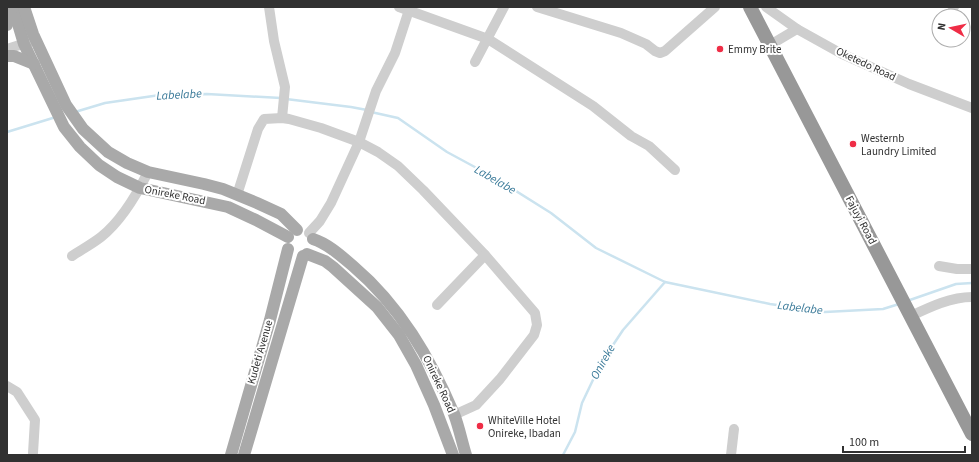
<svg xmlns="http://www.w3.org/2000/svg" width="979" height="462" font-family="'Source Sans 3',sans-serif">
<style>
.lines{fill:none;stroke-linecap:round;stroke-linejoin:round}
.stream{stroke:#cbe3ef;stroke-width:2.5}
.minor{stroke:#cecece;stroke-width:10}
.major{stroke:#a9a9a9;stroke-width:12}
.highway{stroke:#989898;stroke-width:14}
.poi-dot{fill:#ef2d46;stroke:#fff;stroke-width:1.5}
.labels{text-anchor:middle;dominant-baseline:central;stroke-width:4;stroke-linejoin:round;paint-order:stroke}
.poi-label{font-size:11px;fill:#313131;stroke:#fff;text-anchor:start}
.street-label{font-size:11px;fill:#313131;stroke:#fff}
.water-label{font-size:12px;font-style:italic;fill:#3a7a99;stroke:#fff}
</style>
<rect width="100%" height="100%" fill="#fff"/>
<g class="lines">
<!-- stream -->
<g class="stream">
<polyline points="286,99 351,107 367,110"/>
<polyline points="75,112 105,103 160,95 207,94 281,98"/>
<polyline points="371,112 398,118 447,152 497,179 551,213 596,248 665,282 770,304 825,312 883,309 899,304"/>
<polyline points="7,132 56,117"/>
<polyline points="907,301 956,284 972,283"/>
<polyline points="563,455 575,432 582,403 601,363 623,330 665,282"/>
</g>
<!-- minor -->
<g class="minor">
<polyline points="269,7 274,41 285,87 282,118"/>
<polyline points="399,7 488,39 593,106 631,136 649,146 675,170"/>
<polyline points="537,7 621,33 646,44 655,51 660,53 665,51 715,7"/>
<polyline points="766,7 797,29 842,54 909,84 972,108"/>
<polyline points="953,8 954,7"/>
<polyline points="770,45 797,29"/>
<polyline points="7,49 35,40"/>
<polyline points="475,62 504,7"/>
<polyline points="237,195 258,129 264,119 282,118 289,119 321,128 359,142 378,152 398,166 423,190 485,255 535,313 537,325 534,335 500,379 476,405 454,415"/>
<polyline points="309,233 320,221 331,203 359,142 376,91 395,53 410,7"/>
<path d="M72,256C81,250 92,244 101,237C120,222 137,194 148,172"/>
<polyline points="939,266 957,269 972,269"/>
<polyline points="437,305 485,255"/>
<path d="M911,316C930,307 951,297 972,297"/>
<polyline points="7,386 17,392 35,420 33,453"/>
<polyline points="731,455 734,429"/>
</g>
<!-- major -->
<g class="major">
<polyline points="13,7 24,44 64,127 80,147 99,165 117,177 140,188 228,207 256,220 288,237"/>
<polyline points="24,7 33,34 66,105 83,129 108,152 127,163 148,172 204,184 223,189 257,203 281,214 297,230"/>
<polyline points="7,25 12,7"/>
<polyline points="7,56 14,56 34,64"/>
<path d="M313,239C328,244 340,255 353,266C400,306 430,358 454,414C459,427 462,442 466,455"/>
<polyline points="307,254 325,261 333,267 377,307 399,335 416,365 434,405 453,455"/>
<polyline points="231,455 270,320 288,249"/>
<polyline points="244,455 303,256"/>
</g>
<!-- highway -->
<polyline class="highway" points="750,7 972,434"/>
</g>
<!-- markers -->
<g class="poi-dot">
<circle cx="720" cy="49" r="4"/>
<circle cx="853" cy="144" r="4"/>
<circle cx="480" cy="426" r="4"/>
</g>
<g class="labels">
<!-- poi labels -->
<g class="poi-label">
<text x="728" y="49">Emmy Brite</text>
<text x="861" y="138">Westernb<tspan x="861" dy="13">Laundry Limited</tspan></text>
<text x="488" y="420">WhiteVille Hotel<tspan x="488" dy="13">Onireke, Ibadan</tspan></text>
</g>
<!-- street labels -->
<g class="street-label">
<text transform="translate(866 64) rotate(25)">Oketedo Road</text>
<text transform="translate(175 195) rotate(11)">Onireke Road</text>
<text transform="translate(861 220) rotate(62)">Fajuyi Road</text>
<text transform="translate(260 352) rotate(-74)">Kudeti Avenue</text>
<text transform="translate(439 384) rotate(65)">Onireke Road</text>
</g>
<!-- water labels -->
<g class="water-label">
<text transform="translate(179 95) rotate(-3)">Labelabe</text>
<text transform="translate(495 180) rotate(30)">Labelabe</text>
<text transform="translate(800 308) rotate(7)">Labelabe</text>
<text transform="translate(603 362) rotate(-61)">Onireke</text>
</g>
</g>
<!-- border -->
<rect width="979" height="462" fill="none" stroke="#313131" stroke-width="16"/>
<!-- north arrow -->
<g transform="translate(951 28) rotate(279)"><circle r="19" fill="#ffffff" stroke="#adadad"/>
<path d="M0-3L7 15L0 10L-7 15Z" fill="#ef2d46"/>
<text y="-6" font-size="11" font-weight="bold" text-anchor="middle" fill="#313131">N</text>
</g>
<!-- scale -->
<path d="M843 446v6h122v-6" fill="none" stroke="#313131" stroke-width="2"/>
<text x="849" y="446" font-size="12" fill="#313131" stroke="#ffffff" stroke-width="3" paint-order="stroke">100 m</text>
</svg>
